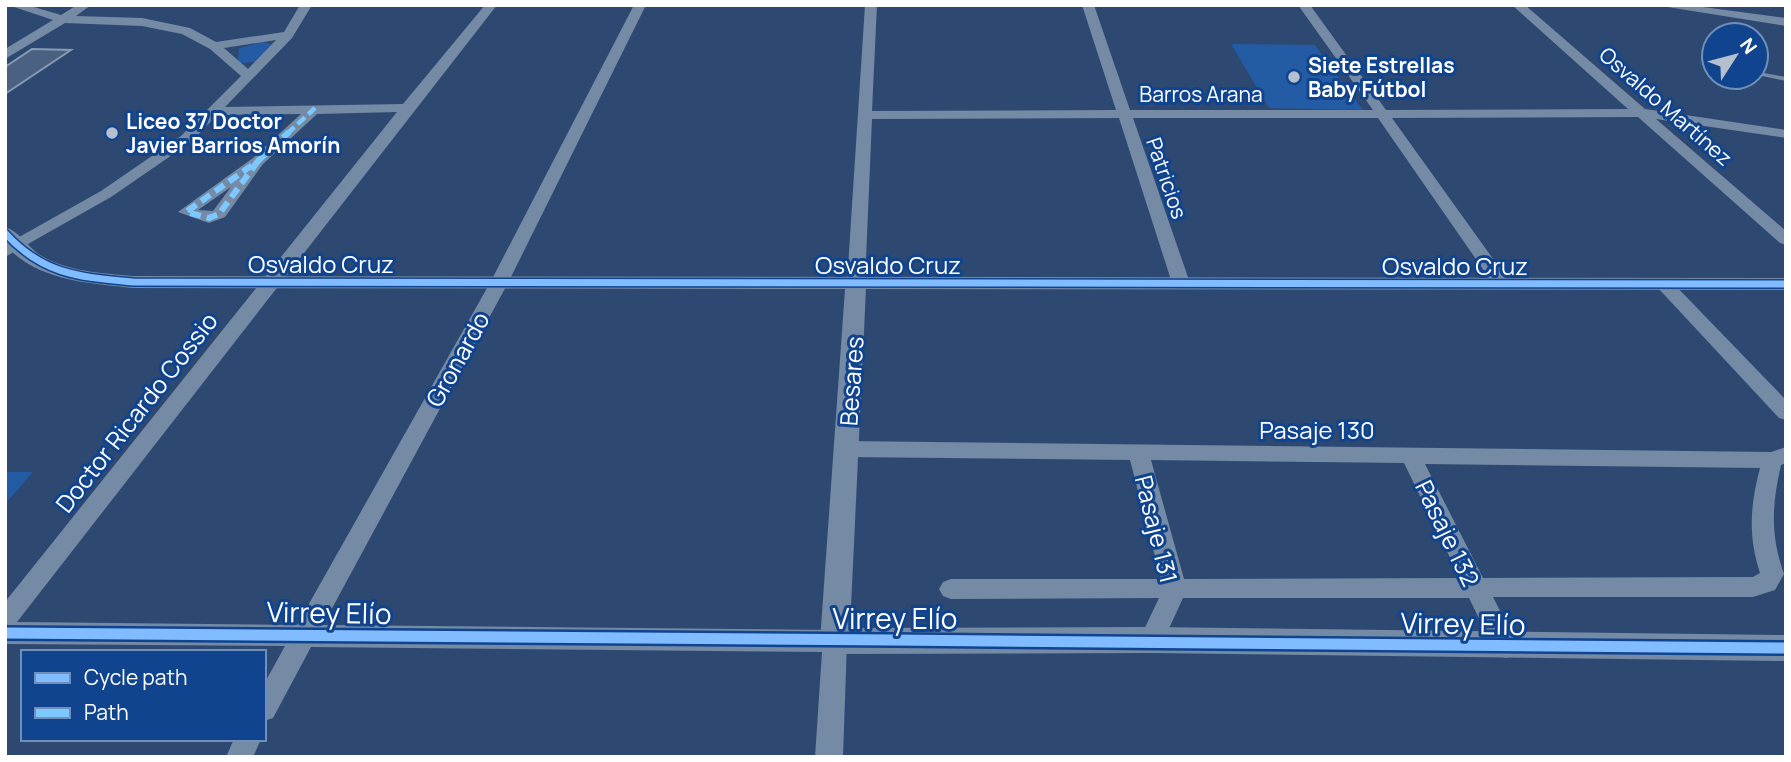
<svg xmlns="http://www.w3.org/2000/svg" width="1791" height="762" font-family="Manrope,sans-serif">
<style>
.green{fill:#245ba5}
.building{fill:#4b6181;stroke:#899bb4;stroke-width:2}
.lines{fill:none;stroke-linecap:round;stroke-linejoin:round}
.service{fill:#758aa5;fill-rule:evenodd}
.minor{fill:#758aa5;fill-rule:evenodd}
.tertiary{fill:#758aa5;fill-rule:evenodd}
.quiet-far1{stroke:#7dc8fe;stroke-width:4.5;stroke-dasharray:10 4.5;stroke-linecap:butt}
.quiet{stroke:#7dc8fe;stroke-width:6;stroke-dasharray:11 6;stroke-linecap:butt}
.cycleway-far1-casing{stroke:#11448e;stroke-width:10}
.cycleway-casing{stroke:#11448e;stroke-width:16}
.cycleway-far1{stroke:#80bcff;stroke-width:7}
.cycleway{stroke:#80bcff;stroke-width:11}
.poi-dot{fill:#b6bfcd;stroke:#11448e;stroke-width:2.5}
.labels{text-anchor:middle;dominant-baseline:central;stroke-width:6;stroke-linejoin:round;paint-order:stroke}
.far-poi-label{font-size:21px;font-weight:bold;fill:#fff;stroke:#11448e;text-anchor:start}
.far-street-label{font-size:21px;fill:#fff;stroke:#11448e}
.street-label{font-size:24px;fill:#fff;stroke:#11448e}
.near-street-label{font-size:28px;fill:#fff;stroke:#11448e}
</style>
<rect width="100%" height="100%" fill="#2e4971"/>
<!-- green -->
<g class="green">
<polygon points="263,42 273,45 256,62 238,63 239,48"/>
<polygon points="1231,44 1315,45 1363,110 1269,108"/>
<polygon points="5,472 33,472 5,504"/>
</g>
<!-- building -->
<polygon class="building" points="32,49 71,50 5,94 5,67"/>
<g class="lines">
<!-- service -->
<polygon class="service" points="1764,73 1786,77 1786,81 1762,76 1762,74"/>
<!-- minor -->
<g class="minor">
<path d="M8,5H27L61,15L77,5H91L76,16L142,18L190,28L216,42L284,32L300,5H312L292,38L225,107L403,104L485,5H497L17,622L297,625L491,281L634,5H646L509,281L323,625L835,630L844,633L847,641L843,757H815L822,652L311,647L273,718L264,721V684L285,646L5,644V602L397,112L317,114L263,164L225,217L209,223L178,212L253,158L301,114L217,115L191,142L111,197L5,257V245L101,191L181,136L241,76L210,49L182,34L142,26L65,23L5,59V49L53,20ZM276,40L248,69L224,48ZM231,187L213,211L198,210Z"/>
<polygon points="865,5 877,5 872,111 1116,110 1082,5 1094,5 1130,110 1373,110 1298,5 1310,5 1386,110 1628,109 1512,5 1525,5 1645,109 1786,130 1786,138 1656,119 1786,231 1786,245 1780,243 1638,117 1392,118 1511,284 1502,289 1496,288 1378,118 1133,118 1190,283 1181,288 1172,283 1119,118 872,119 865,283 862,287 850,287 847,283"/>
<polygon points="1655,5 1688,5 1786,18 1786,26"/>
<polygon points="1664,279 1670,280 1786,400 1786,420 1779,418 1658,288 1655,284 1658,280"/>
<path d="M846,441L1771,452L1786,447V463L1781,465C1772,504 1770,535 1784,574L1775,590L1753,597H1493L1518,647L1515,655L1506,658L1497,655L1469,598H1183L1160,648L1151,651L1142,648L1139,640L1159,598L951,599L943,596L939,589L943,582L951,579H1161L1130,460L846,457L839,454L836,449L839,444ZM1151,460L1404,463L1460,578L1184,579ZM1425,464L1760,468C1750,506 1748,536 1760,573L1753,577L1483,578Z"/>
<polygon points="234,739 261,739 253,757 226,757"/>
</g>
<!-- tertiary -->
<path class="tertiary" d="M5,227C19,231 28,247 40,255C68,272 102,273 133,276L1786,278V290L866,289L850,628L1151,627L1786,635V661L1151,653L835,654L825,650L820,641L845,289L133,288C87,283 38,281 5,245Z"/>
<!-- quiet-far1 -->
<polyline class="quiet-far1" points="287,134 315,108"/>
<!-- quiet -->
<g class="quiet">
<polygon points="258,161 219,214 209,218 186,212"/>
<polyline points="258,161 289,132"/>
</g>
<!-- cycleway-far1 casing -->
<g class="cycleway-far1-casing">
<path id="cycleway-far1" d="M5,233C43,275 80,277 133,282L1786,284"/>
</g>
<!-- cycleway casing -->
<g class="cycleway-casing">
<path id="cycleway" d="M5,633C599,639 1192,641 1786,648"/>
</g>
<!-- cycleway-far1 -->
<use href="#cycleway-far1" class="cycleway-far1"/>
<!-- cycleway -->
<use href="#cycleway" class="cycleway"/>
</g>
<!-- markers -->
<g class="poi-dot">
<circle cx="1294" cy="77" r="7"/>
<circle cx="112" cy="133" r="7"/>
</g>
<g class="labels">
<!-- far-poi labels -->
<g class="far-poi-label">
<text x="1308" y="65">Siete Estrellas<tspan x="1308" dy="24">Baby Fútbol</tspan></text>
<text x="126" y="121">Liceo 37 Doctor<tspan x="126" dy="24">Javier Barrios Amorín</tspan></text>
</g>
<!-- far-street labels -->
<g class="far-street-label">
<text x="1201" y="94">Barros Arana</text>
<text transform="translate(1666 106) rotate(41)">Osvaldo Martínez</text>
<text transform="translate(1167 178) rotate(71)">Patricios</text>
</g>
<!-- street labels -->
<g class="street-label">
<text x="321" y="263">Osvaldo Cruz</text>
<text x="888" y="264">Osvaldo Cruz</text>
<text x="1455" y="265">Osvaldo Cruz</text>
<text transform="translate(457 359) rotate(-61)">Gronardo</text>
<text transform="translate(851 381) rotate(-86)">Besares</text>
<text transform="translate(136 412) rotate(-52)">Doctor Ricardo Cossio</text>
<text x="1317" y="429">Pasaje 130</text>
<text transform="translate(1157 529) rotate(76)">Pasaje 131</text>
<text transform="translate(1448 533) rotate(64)">Pasaje 132</text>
</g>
<!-- near-street labels -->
<g class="near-street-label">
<text transform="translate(329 612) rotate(1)">Virrey Elío</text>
<text x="895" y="618">Virrey Elío</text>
<text transform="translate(1463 623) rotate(1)">Virrey Elío</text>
</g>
</g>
<!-- border -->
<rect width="1791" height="762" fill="none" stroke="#ffffff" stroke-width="14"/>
<!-- legend -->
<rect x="21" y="650" width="245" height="91" fill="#11448e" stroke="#708fbb" stroke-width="2"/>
<rect x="35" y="673" width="35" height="10" fill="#80bcff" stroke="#708fbb" stroke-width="2"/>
<text x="84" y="685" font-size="21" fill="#ffffff">Cycle path</text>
<rect x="35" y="708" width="35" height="10" fill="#7dc8fe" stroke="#708fbb" stroke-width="2"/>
<text x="84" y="720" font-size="21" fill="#ffffff">Path</text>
<!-- north arrow -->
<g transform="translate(1735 56) rotate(54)"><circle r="33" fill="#11448e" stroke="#708fbb" stroke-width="2"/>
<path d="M0-5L12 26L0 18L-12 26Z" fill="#b6bfcd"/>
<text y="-10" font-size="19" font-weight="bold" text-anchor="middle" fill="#ffffff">N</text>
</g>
</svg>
